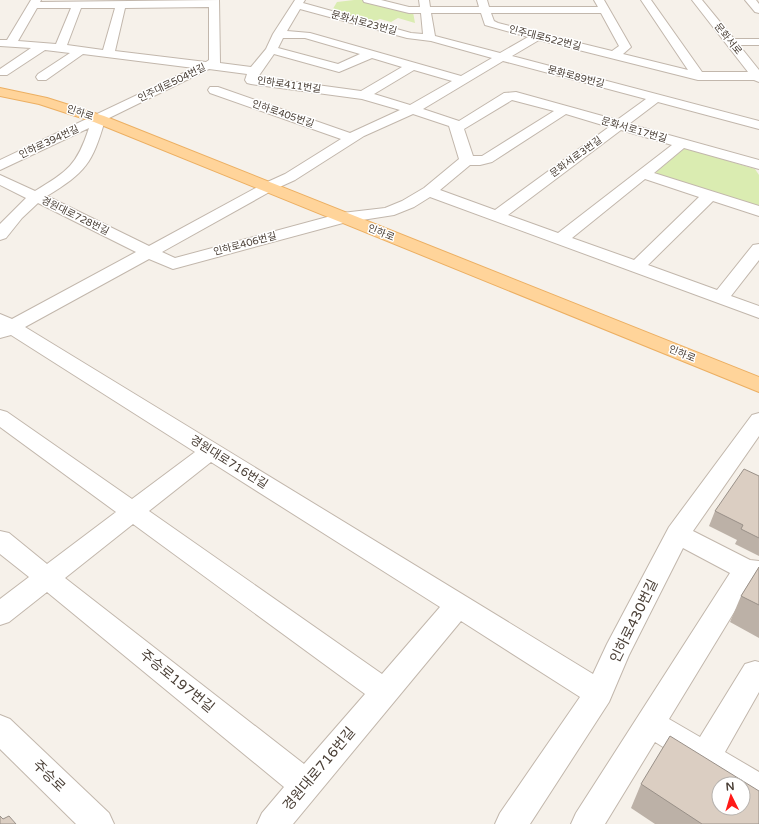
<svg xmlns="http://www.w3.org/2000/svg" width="759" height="824" font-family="'Varela Round','Noto Sans KR',sans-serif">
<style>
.green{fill:#daecb1}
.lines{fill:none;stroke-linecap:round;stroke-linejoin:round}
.minor-casing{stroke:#c2b7ac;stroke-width:2}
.major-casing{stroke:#ecaf62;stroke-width:2}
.minor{fill:#fff;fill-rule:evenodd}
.major{fill:#ffd49a;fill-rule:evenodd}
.wall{fill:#bcb1a7}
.building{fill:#dbcec2;stroke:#999088;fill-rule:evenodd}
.labels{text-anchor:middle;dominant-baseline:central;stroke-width:3;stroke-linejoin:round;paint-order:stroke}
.far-street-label{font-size:10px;fill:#4b4037;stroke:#fff}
.street-label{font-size:12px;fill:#4b4037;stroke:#fff}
.near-street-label{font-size:14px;fill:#4b4037;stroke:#fff}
</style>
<rect width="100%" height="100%" fill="#f6f1ea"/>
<!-- green -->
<g class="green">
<polygon points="354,0 362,0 413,12 415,23 398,18 391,22 380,19 370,23 331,12 337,2"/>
<polygon points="685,148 755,169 759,175 759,207 654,174"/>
</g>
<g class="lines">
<!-- minor casing -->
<g class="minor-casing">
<g id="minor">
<path d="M31,0H41L40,2L219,0L220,63L251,67L266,49L273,34L295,0H305L303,3L411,33L423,34L421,13H409L364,2L363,0H381L409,7H420L419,0H429L430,7H479L477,0H487L489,7H598L594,0H604L631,47L623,54L688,70L641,0H651L702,72H748L692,0H702L734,39H759V45H739L759,70V82L754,80H698L539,40L512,56L759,121V129L658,102L629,124L759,160V169L684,148L654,173L759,206V216L713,201L648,265L717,290L753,245L759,244V260L731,296L759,306V318L430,197L414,207L394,215L343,223L173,269L149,259L25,327L593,674L607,644L669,527L752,415L759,413V436L693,531L750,560L759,561V581H753L669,719L700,737L745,664L755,661L759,662V692L725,752L759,772V804L743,797V784H723L655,742L605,824H571L576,813L730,573L683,548L629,655L609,702L530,824H495L500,813L580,697L461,621L293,824H257L262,813L284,787L47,592L9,622L0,625V599L29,577L0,554V531L9,533L47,564L116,512L0,427V410L7,412L132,499L195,452L11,335L0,338V314L12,319L136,252L38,203L22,218L6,238L0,240V224L26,198L0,185V175L35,191C68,171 77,165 89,128L0,170V160L194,68L83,54L46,80H38L36,77L38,74L70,53L45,50L7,75H0V69L31,48L0,46V40H7ZM209,7V60L206,62L115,51L125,8ZM37,8H71L56,44L18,41ZM81,8H115L103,50L67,45ZM300,9L407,38L431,41L492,58L461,76L310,33L287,31ZM431,13H481L485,25L528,37L500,53L435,36ZM491,13H601L619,46L612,51L498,23L494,21ZM283,38H305L360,54L338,64L278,48ZM274,54L339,72L372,58L402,67L361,91L258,77ZM503,61L646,99L617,120L516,92L504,93L459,121L423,109ZM209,69L247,74L245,80L247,83L251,84L362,99L400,110L350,133L218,87H210L208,90L210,93L341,139L285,174L263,184L149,246L47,196C86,172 92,164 105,120ZM414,70L452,81L410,105L374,94ZM512,100L554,111L482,156H473L464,129ZM413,114L449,126L459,159L424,188L402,201L385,208L342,213L175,258L162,252L273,190L295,180L364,136ZM566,114L609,127L495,210L440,190L470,165H480L492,162ZM621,130L672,145L558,233L508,215ZM645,179L699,197L634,260L572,238ZM211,462L440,607L382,674L149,511ZM133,524L365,694L304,764L65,578Z"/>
<polygon points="745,0 756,0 759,4 759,13 755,12"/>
<polygon points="0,715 10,719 109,813 114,824 76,824 0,749"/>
</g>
</g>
<!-- major casing -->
<g class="major-casing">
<polygon id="major" points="0,88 47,98 104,116 759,377 759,392 94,122 39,104 0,96"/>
</g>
<!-- minor -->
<use href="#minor" class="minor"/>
<!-- major -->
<use href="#major" class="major"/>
</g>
<!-- wall -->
<g class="wall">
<polygon points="759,476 759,556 735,544 737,540 709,526 715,511"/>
<polygon points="759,567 759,638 730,622 741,596"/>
<polygon points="641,784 759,824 655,824 631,808"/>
</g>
<!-- building -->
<g class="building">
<polygon points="744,469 759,476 759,538 741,529 743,525 715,511"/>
<polygon points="759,567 759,605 741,596"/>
<path d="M670,736L759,791V824H702L641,784ZM719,784H743V808H719Z"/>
<polygon points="0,816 3,819 9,816 16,824 0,824"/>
</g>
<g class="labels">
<!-- far-street labels -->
<g class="far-street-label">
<text transform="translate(364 23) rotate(15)">문화서로23번길</text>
<text transform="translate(545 38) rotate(14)">인주대로522번길</text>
<text transform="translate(728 39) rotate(51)">문화서로</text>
<text transform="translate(576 77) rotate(15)">문화로89번길</text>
<text transform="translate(172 83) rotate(-26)">인주대로504번길</text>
<text transform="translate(289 85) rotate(8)">인하로411번길</text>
<text transform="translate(80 113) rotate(19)">인하로</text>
<text transform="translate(283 114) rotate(19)">인하로405번길</text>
<text transform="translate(634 130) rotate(16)">문화서로17번길</text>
<text transform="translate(49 142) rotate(-25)">인하로394번길</text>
<text transform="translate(576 157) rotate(-36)">문화서로3번길</text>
<text transform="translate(75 216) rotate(26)">경원대로728번길</text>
<text transform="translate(381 233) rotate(22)">인하로</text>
<text transform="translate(245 244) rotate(-15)">인하로406번길</text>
<text transform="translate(682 354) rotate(22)">인하로</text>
</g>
<!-- street labels -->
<g class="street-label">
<text transform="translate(229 462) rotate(32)">경원대로716번길</text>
</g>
<!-- near-street labels -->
<g class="near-street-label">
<text transform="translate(634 621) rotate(-64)">인하로430번길</text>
<text transform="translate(177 681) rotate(39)">주승로197번길</text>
<text transform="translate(319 769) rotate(-50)">경원대로716번길</text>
<text transform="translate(49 776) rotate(44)">주승로</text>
</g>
</g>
<!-- north arrow -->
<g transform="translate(731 796) rotate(355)"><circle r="19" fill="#ffffff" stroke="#b7b3af"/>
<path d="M0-3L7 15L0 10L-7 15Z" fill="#ff1a18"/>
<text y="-6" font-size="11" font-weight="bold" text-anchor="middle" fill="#4b4037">N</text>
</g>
</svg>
